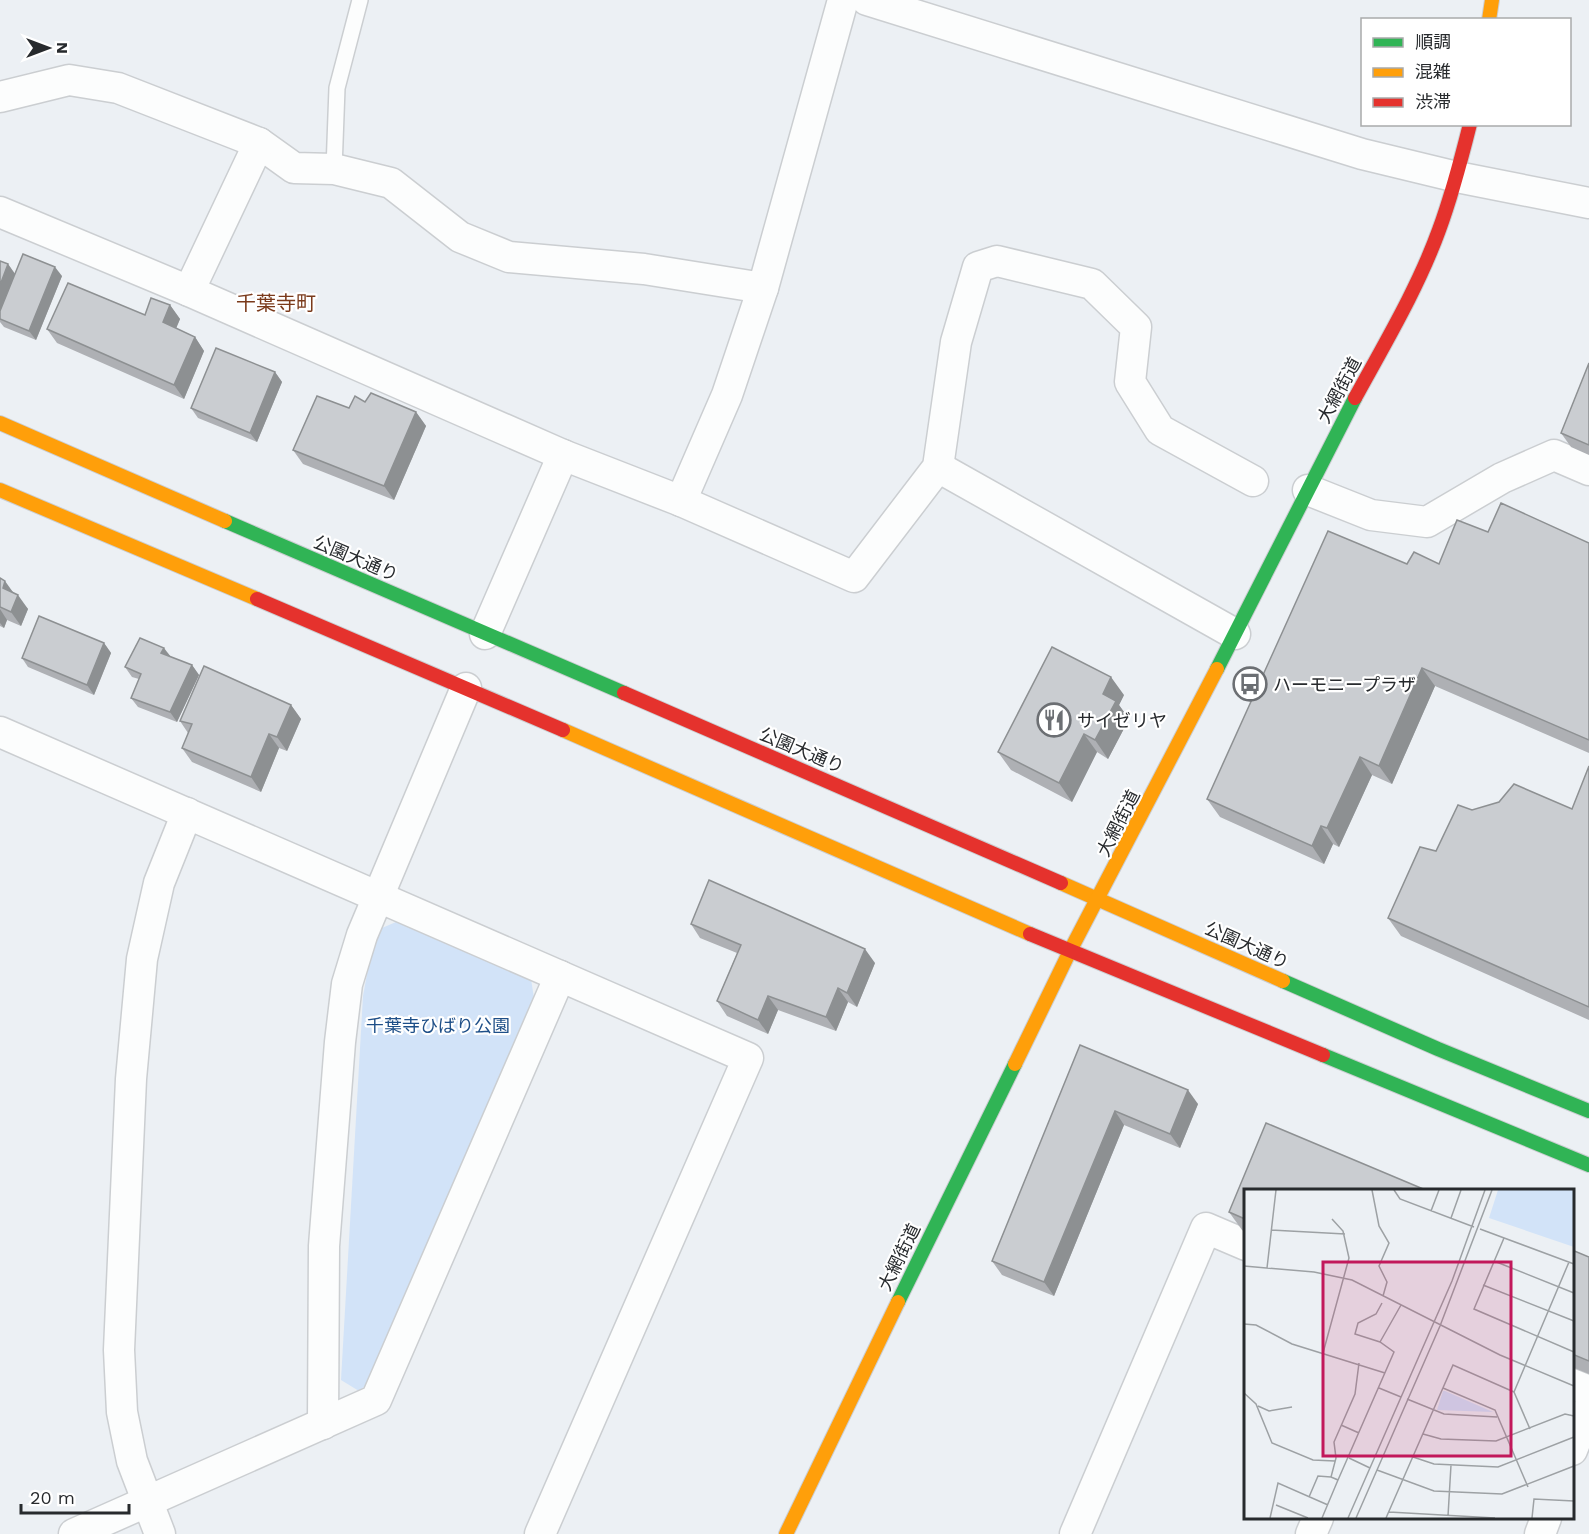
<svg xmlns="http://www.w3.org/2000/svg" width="1589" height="1534" font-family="'Work Sans','Noto Sans JP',sans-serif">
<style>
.park{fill:#d2e3f8}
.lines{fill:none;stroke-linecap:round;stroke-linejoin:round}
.lane-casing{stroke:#cbced1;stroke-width:18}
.street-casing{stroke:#cbced1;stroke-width:33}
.fast-casing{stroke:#cbced1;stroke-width:16}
.slow-casing{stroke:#cbced1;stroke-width:16}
.jam-casing{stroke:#cbced1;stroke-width:16}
.lane{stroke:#fcfdfd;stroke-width:15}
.street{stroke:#fcfdfd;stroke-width:30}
.fast{stroke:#30b455;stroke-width:14}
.slow{stroke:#ff9f0a;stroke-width:14}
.jam{stroke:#e5322d;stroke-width:14}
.wall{fill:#aeb0b4}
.shaded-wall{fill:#8d9092}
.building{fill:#cacdd1;stroke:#8d9092;stroke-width:1.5}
.labels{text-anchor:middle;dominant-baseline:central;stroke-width:4.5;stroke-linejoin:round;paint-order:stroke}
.street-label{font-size:18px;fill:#272a2d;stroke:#fff}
.poi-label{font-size:18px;fill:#272a2d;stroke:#fff;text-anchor:start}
.park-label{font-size:18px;fill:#1e4f88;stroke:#fff}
.neighbourhood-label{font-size:20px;fill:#7a3a1b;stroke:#fff}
.inset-road{fill:none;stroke:#9da1a4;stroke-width:1.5}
.view{fill:#c2185b;fill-opacity:0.15;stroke:#c2185b;stroke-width:3}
.inset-edge{fill:none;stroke:#272a2d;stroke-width:3}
</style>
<rect width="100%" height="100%" fill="#ecf0f4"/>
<!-- park -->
<polygon class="park" points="396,922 531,979 534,998 372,1380 359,1391 341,1380 363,996 370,958 382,928"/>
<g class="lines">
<!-- lane casing -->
<g class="lane-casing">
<polyline id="lane" points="334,169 337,88 360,0"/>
</g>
<!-- street casing -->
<g class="street-casing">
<g id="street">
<polyline points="867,0 1362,154 1457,177 1589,203"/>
<polyline points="0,97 69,80 118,88 259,143 294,168 334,169 391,183 460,237 509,257 644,269 763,288"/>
<polyline points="0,212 189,291 563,455 681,501 854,577 938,467 956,342 978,267 997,261 1092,284 1136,327 1130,382 1160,430 1253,481"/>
<polyline points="189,291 259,143"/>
<polyline points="938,467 1235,634"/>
<polyline points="1308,490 1371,515 1427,522 1502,478 1554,455 1589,470"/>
<polyline points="681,501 727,395 763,288 843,0"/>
<polyline points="485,634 563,455"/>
<polyline points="0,732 748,1058 540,1534"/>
<polyline points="1572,1384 1589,1391"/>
<polyline points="323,1424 324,1246 340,1042 347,984 362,935 466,688"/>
<polyline points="1572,1450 1589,1408"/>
<polyline points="74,1534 376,1400 560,976"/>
<polyline points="160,1534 132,1461 122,1412 119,1350 131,1079 142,959 159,883 187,813"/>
<polyline points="1075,1534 1206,1228 1246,1245"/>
<polyline points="1311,1534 1318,1518"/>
<polyline points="1540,1534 1546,1518"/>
</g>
</g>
<!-- fast casing -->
<g class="fast-casing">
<g id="fast">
<polyline points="225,521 624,693"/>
<polyline points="1217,669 1355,398"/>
<polyline points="1283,981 1438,1049 1589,1111"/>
<polyline points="1323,1055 1589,1165"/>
<polyline points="898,1302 1015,1064"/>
</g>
</g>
<!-- slow casing -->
<g class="slow-casing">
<g id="slow">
<polyline points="1489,20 1492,0"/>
<polyline points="0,423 225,521"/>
<polyline points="0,490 257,599"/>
<polyline points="563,730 1030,934"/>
<polyline points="1061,883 1283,981"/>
<polyline points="1015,1064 1070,951 1217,669"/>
<polyline points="786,1534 898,1302"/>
</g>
</g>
<!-- jam casing -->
<g class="jam-casing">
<g id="jam">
<path d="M1355,398C1385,343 1418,288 1439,230C1452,195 1461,160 1470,124"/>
<polyline points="257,599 563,730"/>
<polyline points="624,693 1061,883"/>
<polyline points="1030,934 1323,1055"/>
</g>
</g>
<!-- lane -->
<use href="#lane" class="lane"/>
<!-- street -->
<use href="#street" class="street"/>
<!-- fast -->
<use href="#fast" class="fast"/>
<!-- slow -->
<use href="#slow" class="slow"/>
<!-- jam -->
<use href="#jam" class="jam"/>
</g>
<!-- wall -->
<g class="wall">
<polygon points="8,264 15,274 62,276 36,340 4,327 0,322 0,311"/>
<polygon points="170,305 180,319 176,328 195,337 204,351 184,399 57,343 47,329 145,315"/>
<polygon points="1589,363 1589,455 1571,447 1561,433"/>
<polygon points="275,372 282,382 257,442 198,418 191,408"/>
<polygon points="365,402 416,412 426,426 394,500 303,464 293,450 349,408"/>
<polygon points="1488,532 1589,543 1589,753 1435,686 1392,784 1372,775 1339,847 1333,844 1324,864 1220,817 1207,799 1407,564 1439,564"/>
<polygon points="0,578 28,609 21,626 7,620 4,628 0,626"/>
<polygon points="104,643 111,653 94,695 28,667 22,658"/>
<polygon points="170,657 192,665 199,675 177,722 138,707 131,698 139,679 132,677 125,667"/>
<polygon points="1124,695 1119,705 1129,719 1108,759 1097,752 1072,802 1011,770 998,752"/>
<polygon points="291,705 301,719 287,751 279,748 261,792 192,762 182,748 188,733 180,721"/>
<polygon points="1589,766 1589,1020 1401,936 1388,918 1436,851 1472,810 1572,809"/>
<polygon points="691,924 875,963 857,1007 848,1002 836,1031 778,1010 768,1034 727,1016 717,1001 737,953 700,938"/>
<polygon points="1080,1045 1198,1104 1180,1148 1124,1125 1054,1296 1002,1275 992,1261"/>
<polygon points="1245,1191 1245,1232 1242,1230 1229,1212"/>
<polygon points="1572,1250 1589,1257 1589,1374 1572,1367"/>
</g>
<!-- shaded-wall -->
<g class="shaded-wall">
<polygon points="8,264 15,274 0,311 0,285"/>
<polygon points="55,267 62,276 36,340 29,331"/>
<polygon points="170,305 180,319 173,336 163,322"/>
<polygon points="195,337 204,351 184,399 174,385"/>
<polygon points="275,372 282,382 257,442 250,433"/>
<polygon points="416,412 426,426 394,500 384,486"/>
<polygon points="5,581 15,595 3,588"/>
<polygon points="18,595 28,609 21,626 11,612"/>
<polygon points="0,609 7,620 4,628 0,623"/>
<polygon points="104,643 111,653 94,695 87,685"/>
<polygon points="164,648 171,657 161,653"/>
<polygon points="192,665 199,675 177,722 170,712"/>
<polygon points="1422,668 1435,686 1392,784 1379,766"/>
<polygon points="1111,677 1124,695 1119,705 1129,719 1108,759 1095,740 1103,694"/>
<polygon points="291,705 301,719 287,751 277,737"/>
<polygon points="269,734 279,748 261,792 251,777"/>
<polygon points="1084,734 1097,752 1072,802 1059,783"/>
<polygon points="1360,757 1372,775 1339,847 1327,828"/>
<polygon points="1321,826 1333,844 1324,864 1312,846"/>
<polygon points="865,949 875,963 857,1007 847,993"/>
<polygon points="838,988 848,1002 836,1031 826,1017"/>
<polygon points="768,996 778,1010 768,1034 758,1020"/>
<polygon points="1188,1090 1198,1104 1180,1148 1170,1134"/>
<polygon points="1115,1111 1124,1125 1054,1296 1044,1282"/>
</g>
<!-- building -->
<g class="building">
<polygon points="23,254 55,267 29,331 0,319 0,311"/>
<polygon points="0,261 8,264 0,285"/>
<polygon points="68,283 145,315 151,298 170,305 163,322 195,337 174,385 47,329"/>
<polygon points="216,348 275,372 250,433 191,408"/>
<polygon points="1589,363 1589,445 1561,433"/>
<polygon points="371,393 416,412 384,486 293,450 317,396 349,408 355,396 365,402"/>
<polygon points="1501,503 1589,543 1589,740 1422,668 1379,766 1360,757 1327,828 1321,826 1312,846 1207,799 1328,531 1407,564 1414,552 1439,564 1457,520 1488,532"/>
<polygon points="0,578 5,581 3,588 18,595 11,612 0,607"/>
<polygon points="39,616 104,643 87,685 22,658"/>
<polygon points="140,638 164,648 161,653 192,665 170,712 131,698 141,674 125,667"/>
<polygon points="1052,647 1111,677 1103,694 1116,701 1095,740 1084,734 1059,783 998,752"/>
<polygon points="204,666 291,705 277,737 269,734 251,777 182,748 192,724 180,721"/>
<polygon points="1589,766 1589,1007 1388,918 1420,847 1436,851 1458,805 1472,810 1499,802 1514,784 1572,809"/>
<polygon points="709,880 865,949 847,993 838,988 826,1017 768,996 758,1020 717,1001 741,945 691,924"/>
<polygon points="1080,1045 1188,1090 1170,1134 1115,1111 1044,1282 992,1261"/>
<polygon points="1266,1123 1428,1191 1245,1191 1245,1219 1229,1212"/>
<polygon points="1572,1250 1589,1257 1589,1361 1572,1354"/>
</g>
<!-- icons -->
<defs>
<g id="bus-ring" transform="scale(1.725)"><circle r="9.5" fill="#fff" stroke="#6c6f73" stroke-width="1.5"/><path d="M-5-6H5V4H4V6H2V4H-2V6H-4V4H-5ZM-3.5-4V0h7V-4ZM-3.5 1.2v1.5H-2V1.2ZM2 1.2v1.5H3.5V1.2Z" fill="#6c6f73"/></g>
<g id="restaurant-ring" transform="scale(1.725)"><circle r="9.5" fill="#fff" stroke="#6c6f73" stroke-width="1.5"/><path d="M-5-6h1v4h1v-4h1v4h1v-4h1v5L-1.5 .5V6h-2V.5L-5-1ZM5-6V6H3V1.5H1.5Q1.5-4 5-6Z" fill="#6c6f73"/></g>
</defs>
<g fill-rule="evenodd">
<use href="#bus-ring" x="1250" y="684"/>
<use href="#restaurant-ring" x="1054" y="720"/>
</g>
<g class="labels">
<!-- street labels -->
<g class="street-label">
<text transform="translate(1339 390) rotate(-62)">大網街道</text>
<text transform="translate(356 558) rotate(23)">公園大通り</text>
<text transform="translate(802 750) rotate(23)">公園大通り</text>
<text transform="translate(1118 823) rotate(-63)">大網街道</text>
<text transform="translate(1247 945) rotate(24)">公園大通り</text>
<text transform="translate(899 1257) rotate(-64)">大網街道</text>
</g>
<!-- poi labels -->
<g class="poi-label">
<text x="1273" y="684">ハーモニープラザ</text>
<text x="1077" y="720">サイゼリヤ</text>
</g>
<!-- park labels -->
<g class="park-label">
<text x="438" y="1025">千葉寺ひばり公園</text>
</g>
<!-- neighbourhood labels -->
<g class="neighbourhood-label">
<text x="276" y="303">千葉寺町</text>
</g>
</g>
<!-- overview -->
<g transform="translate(1244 1189)">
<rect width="330" height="330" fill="#ecf0f4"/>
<path d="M254,1H330V58L245,29ZM199,202H201L249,223L193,221Z" fill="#d2e3f8"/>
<path class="inset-road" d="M128,1L135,37L145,54L135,77L143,93L139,107M150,1L156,10L230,38M187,22L195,1M207,29L217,1M236,40L330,75M27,41L101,45M260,49L230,120L330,163M250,72L330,104M0,77L70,83L108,91L256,166L330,197M23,79L32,1M239,96L330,132M0,135L12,136L48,155L141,184M136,153L157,116M79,164L105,69L99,42L88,30M135,199L157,208M199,199L251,221L284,298M0,204L12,215L28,254L69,271L91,272M163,210L200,225L253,228M14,217L25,222L48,218M97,236L115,244M286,240L270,203L325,73M179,245L197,250L252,252L321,225L330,227M169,268L190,275L254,278L330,248M105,269L126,279M133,281L190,302L258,305L330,277M94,291L150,163L136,153L111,145L114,134L132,125L138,114M65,308L74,287L87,288M32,316L64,329M145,323L251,329M204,327L207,276M26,329L34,294L84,316M78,329L94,291L87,288L92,269L90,253L111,205L115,174M104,329L208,92L241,1M112,329L196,137L248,1M142,329L209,176L270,203M288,329L290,310L330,312"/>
<path class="view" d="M79,73H267V267H79Z"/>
<rect width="330" height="330" class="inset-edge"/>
</g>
<!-- legend -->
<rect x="1361" y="18" width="210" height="108" fill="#ffffff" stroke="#a9aaab" stroke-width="1.5"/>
<rect x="1373" y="38" width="30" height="9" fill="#30b455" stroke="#a9aaab" stroke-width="1.5"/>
<text x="1415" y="48" font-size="18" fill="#272a2d">順調</text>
<rect x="1373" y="68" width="30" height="9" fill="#ff9f0a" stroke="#a9aaab" stroke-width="1.5"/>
<text x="1415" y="78" font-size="18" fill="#272a2d">混雑</text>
<rect x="1373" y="98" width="30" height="9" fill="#e5322d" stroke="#a9aaab" stroke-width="1.5"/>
<text x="1415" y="108" font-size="18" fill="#272a2d">渋滞</text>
<!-- north arrow -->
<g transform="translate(48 48) rotate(90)" stroke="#ffffff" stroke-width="4.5" paint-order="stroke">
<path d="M0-4.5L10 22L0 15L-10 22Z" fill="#272a2d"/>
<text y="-9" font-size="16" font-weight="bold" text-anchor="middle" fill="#272a2d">N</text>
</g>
<!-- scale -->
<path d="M21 1504v9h108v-9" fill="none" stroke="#272a2d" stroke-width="3"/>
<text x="30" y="1504" font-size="18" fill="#272a2d" stroke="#ffffff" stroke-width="4.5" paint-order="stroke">20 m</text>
</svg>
